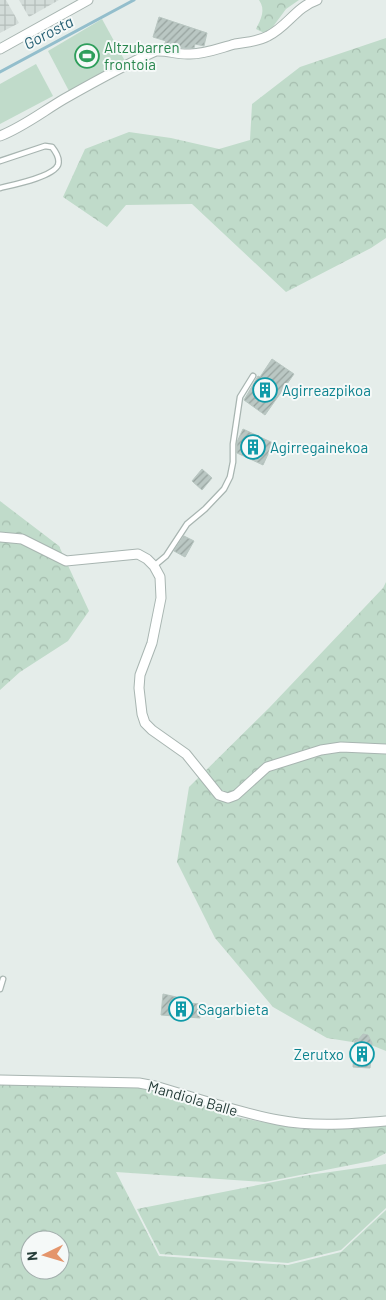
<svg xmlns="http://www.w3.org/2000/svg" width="386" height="1300" font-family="Barlow,sans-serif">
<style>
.industrial{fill:url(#industrial-grid)}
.green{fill:#c0dbca}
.forest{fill:url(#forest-crowns);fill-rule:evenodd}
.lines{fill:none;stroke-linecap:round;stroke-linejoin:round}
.stream{stroke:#93becc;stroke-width:3}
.building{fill:url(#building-hatch);stroke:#b8c6c1}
.lane-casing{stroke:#a8b5b1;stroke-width:7}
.street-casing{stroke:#a8b5b1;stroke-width:11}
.lane{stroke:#fff;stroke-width:4.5}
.street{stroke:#fff;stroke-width:9}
.labels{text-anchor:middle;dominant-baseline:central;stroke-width:4;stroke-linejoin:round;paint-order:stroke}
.leisure-label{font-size:15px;fill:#27864d;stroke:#f5f9f8;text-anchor:start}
.culture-label{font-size:15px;fill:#0d838f;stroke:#f5f9f8;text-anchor:start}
.street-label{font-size:15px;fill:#263d39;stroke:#f5f9f8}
.water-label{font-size:16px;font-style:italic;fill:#255f73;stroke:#f5f9f8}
</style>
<defs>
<pattern id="industrial-grid" width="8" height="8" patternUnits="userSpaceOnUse" patternTransform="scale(1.25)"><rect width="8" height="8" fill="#d3dcd9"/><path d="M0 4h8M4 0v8" fill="none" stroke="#b5bebb"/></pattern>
<pattern id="forest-crowns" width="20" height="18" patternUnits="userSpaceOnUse" patternTransform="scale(1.25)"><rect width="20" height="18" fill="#c0dbca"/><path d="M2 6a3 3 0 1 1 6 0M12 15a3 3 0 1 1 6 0" fill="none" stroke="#a5bdae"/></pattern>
<pattern id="building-hatch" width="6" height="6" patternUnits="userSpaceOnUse" patternTransform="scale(1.25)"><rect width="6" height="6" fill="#bac7c3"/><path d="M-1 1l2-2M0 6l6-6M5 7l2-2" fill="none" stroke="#97a39f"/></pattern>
</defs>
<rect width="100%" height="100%" fill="#e5edea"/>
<!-- industrial -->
<g class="industrial">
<polygon points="0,0 6,0 19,23 0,33"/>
<polygon points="19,0 59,0 29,17"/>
</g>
<!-- green -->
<g class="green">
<polygon points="102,19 125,61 69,91 48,51"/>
<polygon points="36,64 53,96 0,124 0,84"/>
</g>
<!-- forest -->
<g class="forest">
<path d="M259,0H299L286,9L272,28L264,33L256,29C261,19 266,10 259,0Z"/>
<polygon points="386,38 386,238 371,248 286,292 192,204 126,205 107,227 63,197 85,149 129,132 171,138 219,149 250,140 252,104 300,67"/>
<polygon points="0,501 59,546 89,611 68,641 20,672 0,690"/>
<polygon points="386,582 386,1051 371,1045 327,1038 273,1007 215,938 177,862 189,787 269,708 383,588"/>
<path d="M11,1084L140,1086L240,1118L302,1129L350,1128L386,1124V1153L371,1161L265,1182L116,1172L159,1256L288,1265L341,1252L386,1210V1300H0V1085ZM30,1240H60V1270H30Z"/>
<polygon points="386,1164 386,1208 341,1250 288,1263 160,1254 137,1209 309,1175"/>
</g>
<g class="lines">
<!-- stream -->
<polyline class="stream" points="0,72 134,0"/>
</g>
<!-- building -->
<g class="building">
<polygon points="159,17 207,33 204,46 195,44 194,48 186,48 164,45 166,41 153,37"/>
<polygon points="272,359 294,374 265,415 244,400 258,376 260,377"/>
<polygon points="243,429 273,443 263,465 237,453 237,442"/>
<polygon points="202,469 212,478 202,490 192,481"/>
<polygon points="184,536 194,541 185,557 174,551"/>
<polygon points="163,994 190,1000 189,1003 201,1004 200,1018 161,1015"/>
<polygon points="363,1034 368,1035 372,1043 370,1068 353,1067 355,1040 358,1040"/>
</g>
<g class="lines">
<!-- lane casing -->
<g class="lane-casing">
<g id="lane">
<path d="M0,161L45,146L52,147C56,152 60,159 58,165C53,177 12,185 0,188"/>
<polyline points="154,566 166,556 187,524 205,509 224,489 230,477 233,462 233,444 240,397 253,376"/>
<polyline points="0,989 3,979"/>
</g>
</g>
<!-- street casing -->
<g class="street-casing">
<g id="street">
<polyline points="0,49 88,0"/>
<path d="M0,136C23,127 42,112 64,99C94,82 124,65 156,51C167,50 178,55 190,54C206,54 220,48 235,44C246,42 257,42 268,36C287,27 296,7 317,0"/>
<polyline points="0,537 22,539 66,561 138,554 147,559 154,566 160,577 161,598 152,643 140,675 139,688 142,714 145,723 152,730 186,754 219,795 228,798 236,795 267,767 321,750 341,747 386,749"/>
<path d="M0,1080L139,1083L155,1086C196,1098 236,1112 278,1120C313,1127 351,1124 386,1121"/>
</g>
</g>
<!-- lane -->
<use href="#lane" class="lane"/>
<!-- street -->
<use href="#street" class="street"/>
</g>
<!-- icons -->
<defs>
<g id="stadium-ring" transform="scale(1.25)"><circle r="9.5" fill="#f5f9f8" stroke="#2e9e5b" stroke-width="1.5"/><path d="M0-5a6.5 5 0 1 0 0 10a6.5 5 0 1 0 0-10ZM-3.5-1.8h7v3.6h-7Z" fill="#2e9e5b"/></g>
<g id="building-ring" transform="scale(1.25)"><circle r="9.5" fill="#f5f9f8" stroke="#0f9aa8" stroke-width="1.5"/><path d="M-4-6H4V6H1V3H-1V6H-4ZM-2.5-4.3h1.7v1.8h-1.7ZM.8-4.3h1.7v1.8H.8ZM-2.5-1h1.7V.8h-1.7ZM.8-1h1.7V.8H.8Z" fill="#0f9aa8"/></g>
</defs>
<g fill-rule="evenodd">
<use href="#stadium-ring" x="87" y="56"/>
<use href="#building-ring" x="265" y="390"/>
<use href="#building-ring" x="253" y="447"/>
<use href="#building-ring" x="181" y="1009"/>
<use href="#building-ring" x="362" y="1054"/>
</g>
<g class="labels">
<!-- leisure labels -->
<g class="leisure-label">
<text x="104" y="47">Altzubarren<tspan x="104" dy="17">frontoia</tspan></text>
</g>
<!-- culture labels -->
<g class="culture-label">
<text x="282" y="390">Agirreazpikoa</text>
<text x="270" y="447">Agirregainekoa</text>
<text x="198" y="1009">Sagarbieta</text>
<text x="344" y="1054" text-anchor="end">Zerutxo</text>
</g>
<!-- street labels -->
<g class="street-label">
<text transform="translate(193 1098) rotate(16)">Mandiola Balle</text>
</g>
<!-- water labels -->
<g class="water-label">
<text transform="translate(48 32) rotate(-28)">Gorosta</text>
</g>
</g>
<!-- north arrow -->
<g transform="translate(45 1255) rotate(265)"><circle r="24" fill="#f5f9f8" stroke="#a2aeac"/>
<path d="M0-4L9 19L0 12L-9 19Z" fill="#e4956b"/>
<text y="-8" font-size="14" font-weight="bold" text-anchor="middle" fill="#263d39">N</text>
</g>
</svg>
